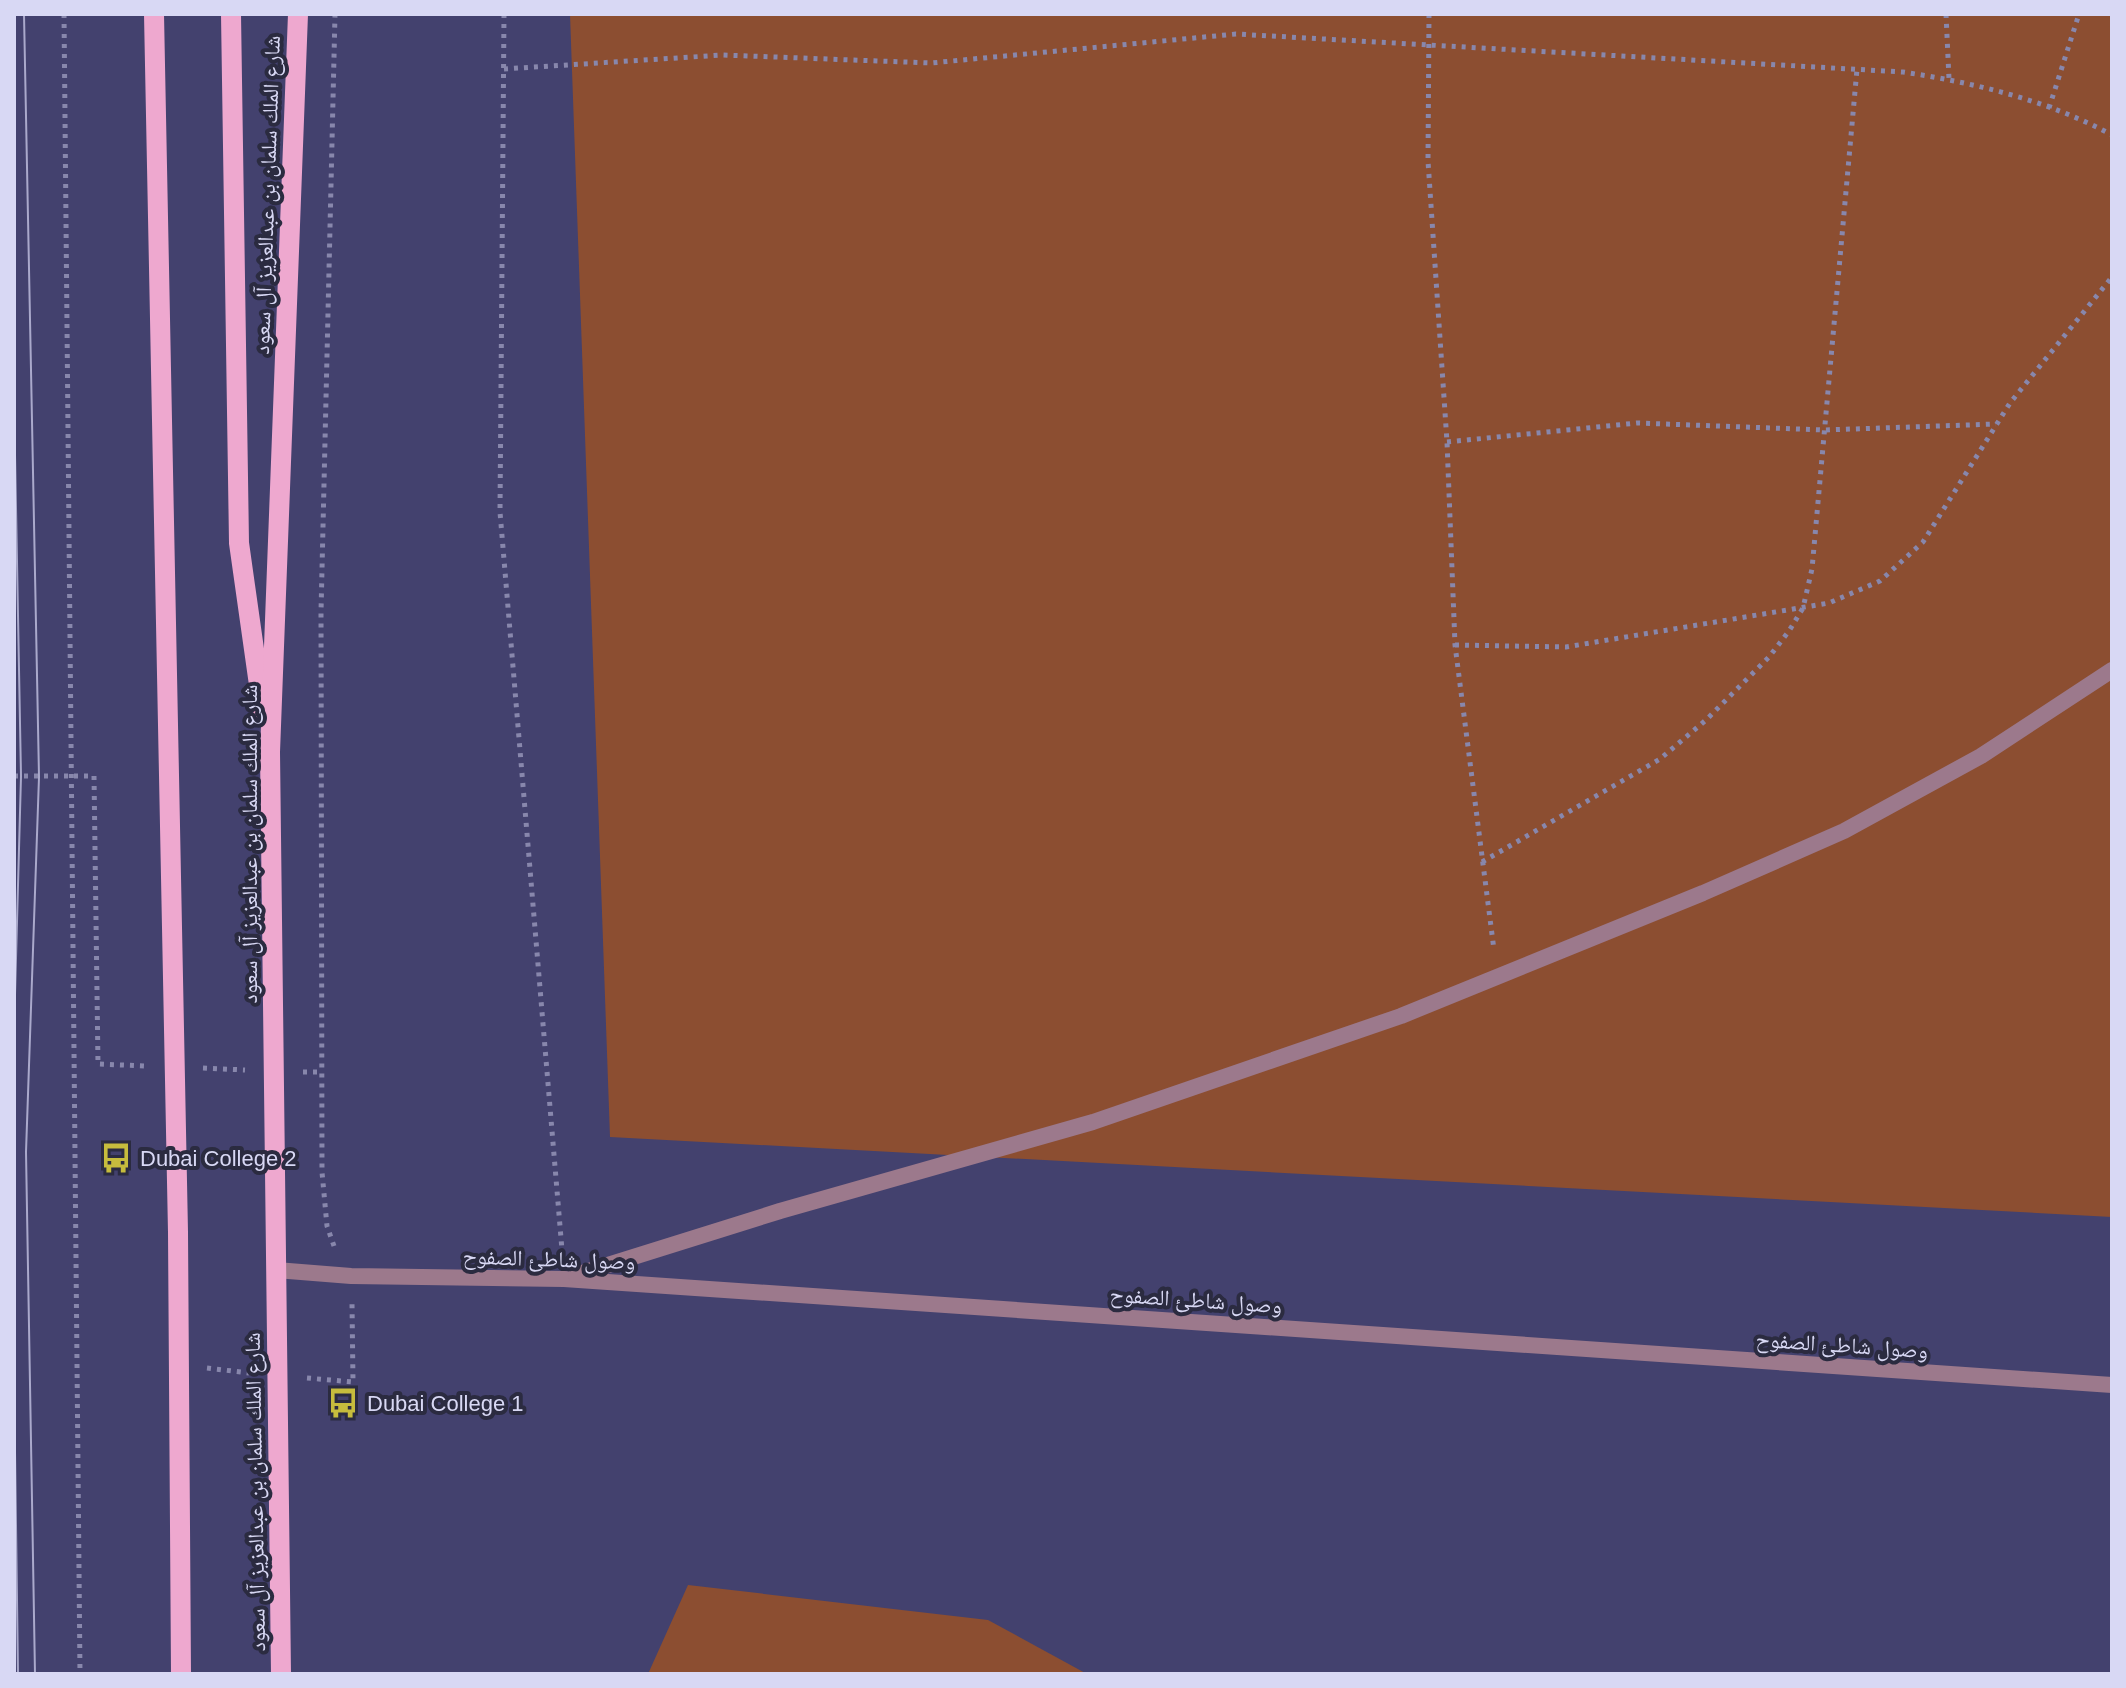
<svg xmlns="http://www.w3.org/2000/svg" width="2126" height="1688" font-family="Helvetica,'Noto Naskh Arabic',sans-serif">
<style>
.green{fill:#8c4e31}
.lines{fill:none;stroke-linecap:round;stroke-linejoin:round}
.path{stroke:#8887ac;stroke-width:5;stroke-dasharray:4 6;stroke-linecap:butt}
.lane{stroke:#9c798c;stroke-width:16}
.primary{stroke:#eea8cf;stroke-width:20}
.tram{stroke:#aaa9cb;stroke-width:2}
.labels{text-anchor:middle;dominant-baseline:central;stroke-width:8;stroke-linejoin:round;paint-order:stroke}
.street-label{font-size:22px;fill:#d8d8f4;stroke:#2b2b40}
.poi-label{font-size:22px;fill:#d8d8f4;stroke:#2b2b40;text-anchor:start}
</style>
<rect width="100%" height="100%" fill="#43416e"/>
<!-- green -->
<g class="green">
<polygon points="570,14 2112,14 2112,1217 610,1137"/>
<polygon points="688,1585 988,1620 1087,1674 648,1674"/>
</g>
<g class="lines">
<!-- path -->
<g class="path">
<polyline points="64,14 80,1674"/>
<polyline points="504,14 500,512 562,1250"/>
<polyline points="1429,14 1428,161 1447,442 1455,645 1494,950"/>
<polyline points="1946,14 1949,79"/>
<path d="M504,69L723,55L931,63L1236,34L1903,72C1975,83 2047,100 2112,135"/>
<polyline points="2049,108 2079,14"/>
<polyline points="1447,442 1637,423 1824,430 1996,424"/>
<polyline points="1455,645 1566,647 1829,603 1880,581 1923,542 2010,403 2112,277"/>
<polyline points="14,776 94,776 98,1064 145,1066"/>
<polyline points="1482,862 1660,759 1706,720 1769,657 1789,631 1803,608 1812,569 1857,69"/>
<polyline points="203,1068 245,1070"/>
<polyline points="303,1072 322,1072"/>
<polyline points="334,1246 327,1226 322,1172 321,612 335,14"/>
<polyline points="207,1368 249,1373"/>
<polyline points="307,1378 353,1382 352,1303"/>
</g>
<!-- lane -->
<g class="lane">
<polyline points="276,1270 351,1276 564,1279 2112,1385"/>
<polyline points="576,1275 780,1211 1093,1122 1401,1016 1703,893 1844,831 1981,756 2112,670"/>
</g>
<!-- primary -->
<g class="primary">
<polyline points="154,14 178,1232 181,1674"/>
<polyline points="231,14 239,543 263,713"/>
<polyline points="281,1674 270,752 298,14"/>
</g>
<!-- tram -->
<g class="tram">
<polyline points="24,14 39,777 26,1152 35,1674"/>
<polyline points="14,401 21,776 14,1031"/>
<polyline points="14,1377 18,1674"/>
</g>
</g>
<!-- icons -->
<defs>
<g id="bus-bare" transform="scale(2.4)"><path d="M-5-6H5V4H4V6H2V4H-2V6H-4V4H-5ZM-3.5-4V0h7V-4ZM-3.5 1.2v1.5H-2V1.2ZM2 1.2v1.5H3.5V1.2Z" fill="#c6bc3d" stroke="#2b2b40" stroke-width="2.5" paint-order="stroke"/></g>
</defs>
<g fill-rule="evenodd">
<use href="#bus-bare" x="116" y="1158"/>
<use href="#bus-bare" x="343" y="1403"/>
</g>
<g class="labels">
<!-- street labels -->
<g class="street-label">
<text transform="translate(267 195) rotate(-88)">شارع الملك سلمان بن عبدالعزيز آل سعود</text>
<text transform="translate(249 844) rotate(-90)">شارع الملك سلمان بن عبدالعزيز آل سعود</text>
<text transform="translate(549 1259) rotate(2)">وصول شاطئ الصفوح</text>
<text transform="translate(1196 1300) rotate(4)">وصول شاطئ الصفوح</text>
<text transform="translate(1842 1345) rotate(4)">وصول شاطئ الصفوح</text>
<text transform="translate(255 1492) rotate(-91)">شارع الملك سلمان بن عبدالعزيز آل سعود</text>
</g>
<!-- poi labels -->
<g class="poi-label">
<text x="140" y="1158">Dubai College 2</text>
<text x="367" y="1403">Dubai College 1</text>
</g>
</g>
<!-- border -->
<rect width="2126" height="1688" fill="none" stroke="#d8d8f4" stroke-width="32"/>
</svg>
